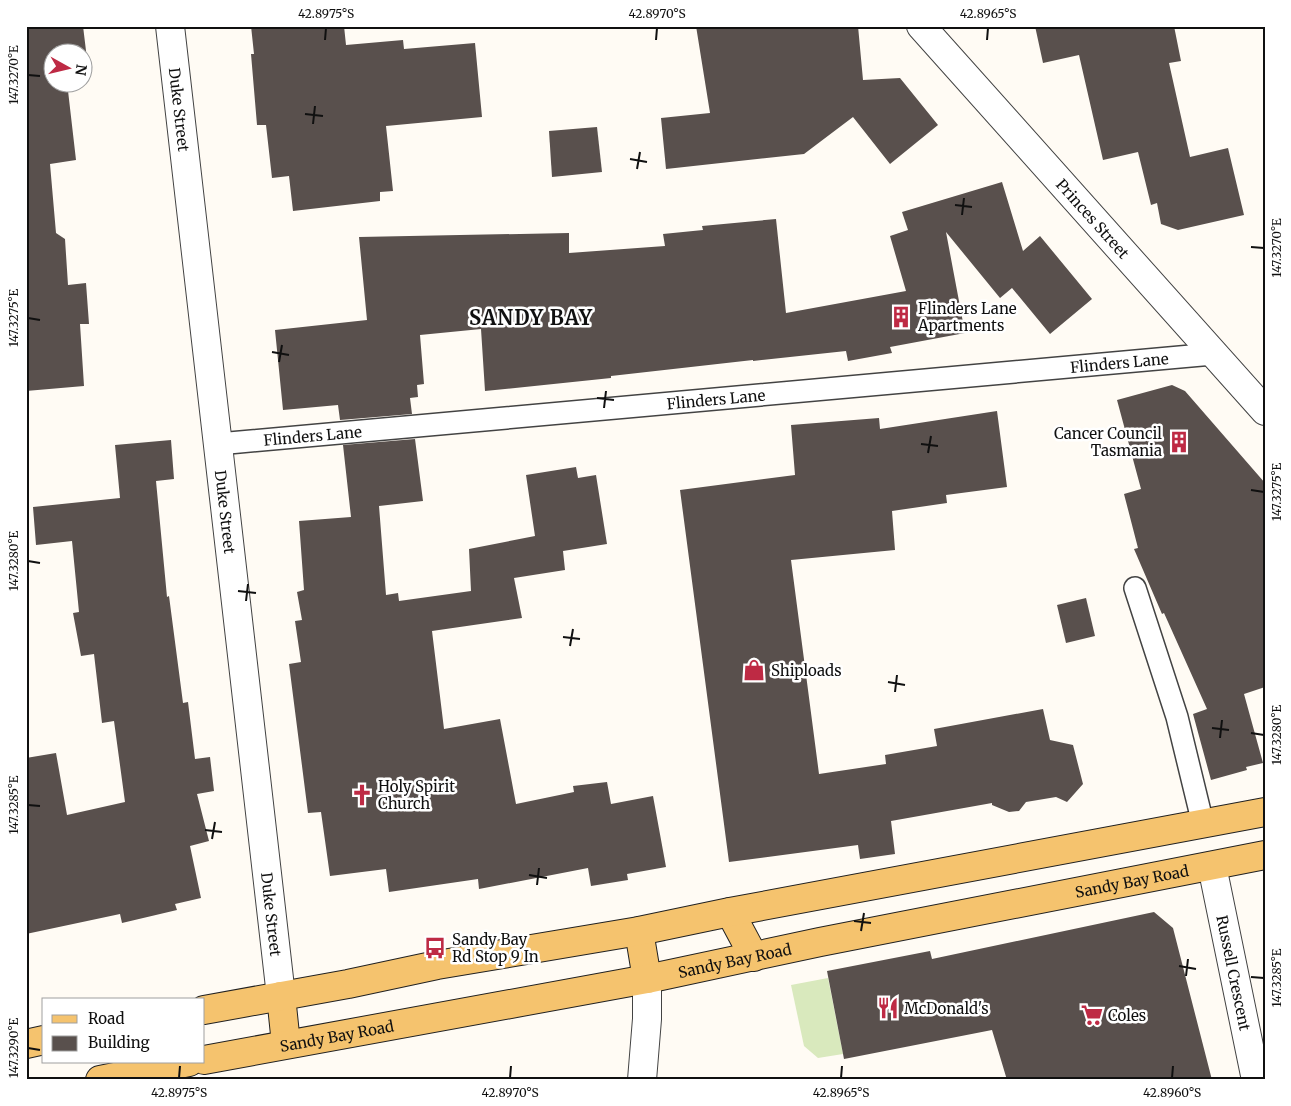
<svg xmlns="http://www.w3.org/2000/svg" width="1291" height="1106" font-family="Merriweather,serif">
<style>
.green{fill:#d9e9bd}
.building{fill:#59504d}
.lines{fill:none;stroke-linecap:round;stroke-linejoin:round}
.service-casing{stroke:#434343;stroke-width:24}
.minor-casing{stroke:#434343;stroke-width:30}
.primary-casing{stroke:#212121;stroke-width:30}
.service{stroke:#fff;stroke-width:21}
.minor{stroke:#fff;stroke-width:28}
.primary{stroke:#f5c36e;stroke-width:28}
.ticks{fill:none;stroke:#101010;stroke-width:2}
.labels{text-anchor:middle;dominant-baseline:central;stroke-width:5;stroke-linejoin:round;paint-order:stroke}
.street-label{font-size:15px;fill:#101010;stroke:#fff}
.poi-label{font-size:15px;fill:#101010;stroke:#fff;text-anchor:start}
.district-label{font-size:20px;font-weight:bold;letter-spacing:1px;fill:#101010;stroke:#fff}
.neatline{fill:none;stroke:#101010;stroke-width:2}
.ticks-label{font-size:12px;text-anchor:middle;fill:#101010}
</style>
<rect width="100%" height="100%" fill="#fffbf4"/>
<!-- green -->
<polygon class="green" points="828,978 843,1054 818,1058 804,1046 791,985"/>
<!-- building -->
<g class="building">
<polygon points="26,26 83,26 87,59 82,60 82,52 52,52 52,82 67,82 76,160 50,164 56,233 65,239 68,285 86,283 89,324 80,324 84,386 26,391"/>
<polygon points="251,26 344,26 346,45 403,40 404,49 475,43 482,117 386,126 393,191 380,192 380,201 293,211 289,176 272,178 266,125 257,125 251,54 254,54"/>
<polygon points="696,26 858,26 863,80 900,78 938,125 890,164 853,117 804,154 666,169 661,118 710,113"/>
<polygon points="1035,26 1148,26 1148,28 1159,26 1174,26 1181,61 1169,63 1190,157 1228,148 1244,215 1178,230 1161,224 1157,203 1151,205 1138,152 1103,160 1079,55 1043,63"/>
<polygon points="597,127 602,172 552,177 549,131"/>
<polygon points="1002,182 1023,251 1040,236 1092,299 1050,334 1012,288 1000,298 946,232 965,333 890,347 892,353 848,361 846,351 753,361 753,360 611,376 611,378 485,391 481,329 420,335 424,384 417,385 418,397 410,398 412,414 340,420 338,405 283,410 275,330 367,320 359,237 569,233 569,253 665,246 663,234 703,230 702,226 776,219 786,313 906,291 890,236 908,230 902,212"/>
<polygon points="1172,385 1185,391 1265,483 1265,687 1244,694 1263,763 1246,767 1247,770 1211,780 1193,714 1207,709 1164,613 1162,614 1134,549 1138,548 1124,494 1141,489 1117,400"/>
<polygon points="997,411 1007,487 946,495 947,503 892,511 895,550 791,560 819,774 886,764 885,755 937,746 934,729 1043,709 1050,740 1073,745 1083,784 1067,802 1056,797 1026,802 1019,811 1009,812 992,805 992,803 891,821 895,854 860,859 858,845 729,862 680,490 795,475 791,425 879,418 880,429"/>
<polygon points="415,439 423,501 379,506 386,595 398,593 399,601 471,591 469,549 535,536 526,475 576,467 578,478 596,475 607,544 563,551 565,570 514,578 522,618 432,631 444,729 500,719 516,804 574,792 573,786 607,782 611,804 653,796 666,867 627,874 628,880 591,886 588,868 479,889 478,879 389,892 386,869 330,876 321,812 308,813 289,664 301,662 295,621 302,620 297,592 304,590 299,521 351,517 343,445"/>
<polygon points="171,440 174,479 156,481 167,597 169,596 183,703 188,702 195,759 210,757 214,791 197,794 209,841 190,846 201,898 175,904 177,910 122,923 120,914 26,934 26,758 56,753 67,815 125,802 114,721 102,723 94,654 81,656 73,613 79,612 72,541 36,545 33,507 120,498 115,445"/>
<polygon points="1086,598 1095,636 1066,643 1057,605"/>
<polygon points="1154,912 1173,928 1212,1080 1007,1080 992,1030 844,1059 827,971 930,951 932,959"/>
</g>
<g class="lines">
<!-- service casing -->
<g class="service-casing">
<g id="service">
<path id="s1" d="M218,444L1213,354"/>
<polyline points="1135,588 1177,717 1203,824"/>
</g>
</g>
<!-- minor casing -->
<g class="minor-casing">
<g id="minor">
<path id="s2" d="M170,26L281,996"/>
<path id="s3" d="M921,26L1265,411"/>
<path id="s4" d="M1212,866L1256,1080"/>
<polyline points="642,1080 647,1019 647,979"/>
</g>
</g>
<!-- primary casing -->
<g class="primary-casing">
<g id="primary">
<polyline points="730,912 754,957"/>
<polyline points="639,931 647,979"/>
<polyline points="281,996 286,1044"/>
<polyline points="204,1010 348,984 437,965 639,931 730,912 1265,812"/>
<polyline points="26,1044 44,1040"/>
<path id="s5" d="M204,1060L647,979L820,942L1265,855"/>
<polyline points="100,1080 189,1062"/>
</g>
</g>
<!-- service -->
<use href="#service" class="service"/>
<!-- minor -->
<use href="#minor" class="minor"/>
<!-- primary -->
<use href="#primary" class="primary"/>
</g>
<!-- ticks -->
<path class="ticks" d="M325,40L326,28M656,40L657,28M987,40L988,28M28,75L40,76M305,114L323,116M313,124L315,106M630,159L647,162M637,169L640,152M955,205L972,207M962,215L964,198M1251,247L1264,248M28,318L40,320M272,352L289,355M279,362L282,345M597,398L614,400M604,408L606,391M921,444L938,446M928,453L931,436M1251,490L1264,492M28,561L40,563M238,591L256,593M246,601L248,584M563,637L580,639M570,646L573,629M888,682L905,685M895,692L897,675M1212,728L1229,730M1251,733L1264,735M1220,738L1222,720M28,805L40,806M205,830L222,832M212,839L215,822M529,875L547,878M537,885L539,868M854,921L871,923M861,931L864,913M1179,966L1196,969M1186,976L1188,959M1251,977L1264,978M28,1048L40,1050M179,1078L180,1066M510,1078L511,1066M841,1078L842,1066M1172,1078L1173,1066"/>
<!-- icons -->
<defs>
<g id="building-bare" transform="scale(1.725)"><path d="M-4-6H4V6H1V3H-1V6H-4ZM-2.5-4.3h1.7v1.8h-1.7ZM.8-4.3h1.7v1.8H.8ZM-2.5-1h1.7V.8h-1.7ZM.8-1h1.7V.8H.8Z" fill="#be2a44" stroke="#fff" stroke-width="2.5" paint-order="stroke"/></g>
<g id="shop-bare" transform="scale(1.725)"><path d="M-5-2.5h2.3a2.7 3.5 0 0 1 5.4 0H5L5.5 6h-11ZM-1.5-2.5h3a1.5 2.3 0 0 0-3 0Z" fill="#be2a44" stroke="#fff" stroke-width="2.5" paint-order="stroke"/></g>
<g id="church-bare" transform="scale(1.725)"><path d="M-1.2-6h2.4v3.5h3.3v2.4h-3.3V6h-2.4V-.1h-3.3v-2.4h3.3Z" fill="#be2a44" stroke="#fff" stroke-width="2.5" paint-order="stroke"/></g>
<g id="bus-bare" transform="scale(1.725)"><path d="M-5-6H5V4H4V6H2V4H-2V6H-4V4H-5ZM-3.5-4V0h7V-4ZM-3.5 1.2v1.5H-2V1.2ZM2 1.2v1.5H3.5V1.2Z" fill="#be2a44" stroke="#fff" stroke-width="2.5" paint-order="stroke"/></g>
<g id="restaurant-bare" transform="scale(1.725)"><path d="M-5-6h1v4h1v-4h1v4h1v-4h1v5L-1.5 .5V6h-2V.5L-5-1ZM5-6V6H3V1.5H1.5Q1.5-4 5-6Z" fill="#be2a44" stroke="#fff" stroke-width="2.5" paint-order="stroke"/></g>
<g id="supermarket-bare" transform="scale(1.725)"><path d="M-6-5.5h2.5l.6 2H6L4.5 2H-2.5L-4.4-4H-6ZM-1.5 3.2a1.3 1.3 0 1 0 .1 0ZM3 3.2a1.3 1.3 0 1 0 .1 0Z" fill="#be2a44" stroke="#fff" stroke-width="2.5" paint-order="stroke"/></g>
</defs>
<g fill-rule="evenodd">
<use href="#building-bare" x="901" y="317"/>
<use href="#building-bare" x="1179" y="442"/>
<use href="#shop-bare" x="754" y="670"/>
<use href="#church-bare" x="362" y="795"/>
<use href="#bus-bare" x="435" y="948"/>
<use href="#restaurant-bare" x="888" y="1008"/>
<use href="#supermarket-bare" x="1092" y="1015"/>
</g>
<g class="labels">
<!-- street labels -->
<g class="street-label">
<text stroke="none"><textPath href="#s2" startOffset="84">Duke Street</textPath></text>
<text stroke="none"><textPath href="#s3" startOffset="258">Princes Street</textPath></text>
<text stroke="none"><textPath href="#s1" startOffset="905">Flinders Lane</textPath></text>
<text stroke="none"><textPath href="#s1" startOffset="500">Flinders Lane</textPath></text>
<text stroke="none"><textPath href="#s1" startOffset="95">Flinders Lane</textPath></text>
<text stroke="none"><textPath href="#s2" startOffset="489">Duke Street</textPath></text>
<text stroke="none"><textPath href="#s5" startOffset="945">Sandy Bay Road</textPath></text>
<text stroke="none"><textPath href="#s2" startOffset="894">Duke Street</textPath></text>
<text stroke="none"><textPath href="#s5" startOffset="540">Sandy Bay Road</textPath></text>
<text stroke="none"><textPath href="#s4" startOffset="109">Russell Crescent</textPath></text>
<text stroke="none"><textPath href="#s5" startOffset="135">Sandy Bay Road</textPath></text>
</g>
<!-- poi labels -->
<g class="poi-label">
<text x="918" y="308">Flinders Lane<tspan x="918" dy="17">Apartments</tspan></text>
<text x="1162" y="433" text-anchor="end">Cancer Council<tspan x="1162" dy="17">Tasmania</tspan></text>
<text x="771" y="670">Shiploads</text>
<text x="378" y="786">Holy Spirit<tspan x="378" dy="17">Church</tspan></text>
<text x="452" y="939">Sandy Bay<tspan x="452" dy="17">Rd Stop 9 In</tspan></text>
<text x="904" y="1008">McDonald's</text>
<text x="1108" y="1015">Coles</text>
</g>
<!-- district labels -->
<g class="district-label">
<text x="531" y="317">SANDY BAY</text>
</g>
</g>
<!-- border -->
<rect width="1291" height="1106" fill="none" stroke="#ffffff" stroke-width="55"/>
<!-- legend -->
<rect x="42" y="998" width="162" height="65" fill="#ffffff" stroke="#9f9f9f"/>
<rect x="52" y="1015" width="25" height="8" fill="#f5c36e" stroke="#9f9f9f"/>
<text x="88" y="1024" font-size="15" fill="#101010">Road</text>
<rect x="52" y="1036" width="25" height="15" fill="#59504d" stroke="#9f9f9f"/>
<text x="88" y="1048" font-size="15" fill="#101010">Building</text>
<!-- north arrow -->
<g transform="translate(68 68) rotate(98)"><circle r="24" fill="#ffffff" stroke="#9f9f9f"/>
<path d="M0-4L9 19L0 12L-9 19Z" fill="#be2a44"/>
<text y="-8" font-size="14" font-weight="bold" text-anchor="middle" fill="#101010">N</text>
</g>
<rect x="28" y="28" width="1236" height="1050" class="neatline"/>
<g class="ticks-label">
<text x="326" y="18">42.8975°S</text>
<text x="657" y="18">42.8970°S</text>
<text x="988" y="18">42.8965°S</text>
<text transform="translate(14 75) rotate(-90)" y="4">147.3270°E</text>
<text transform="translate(1277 248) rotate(-90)" y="4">147.3270°E</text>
<text transform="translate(14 318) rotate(-90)" y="4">147.3275°E</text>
<text transform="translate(1277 492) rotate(-90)" y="4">147.3275°E</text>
<text transform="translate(14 561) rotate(-90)" y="4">147.3280°E</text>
<text transform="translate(1277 735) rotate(-90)" y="4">147.3280°E</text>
<text transform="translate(14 805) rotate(-90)" y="4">147.3285°E</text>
<text transform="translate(1277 978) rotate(-90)" y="4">147.3285°E</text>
<text transform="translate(14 1048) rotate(-90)" y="4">147.3290°E</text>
<text x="179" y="1097">42.8975°S</text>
<text x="510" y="1097">42.8970°S</text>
<text x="841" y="1097">42.8965°S</text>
<text x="1172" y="1097">42.8960°S</text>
</g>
</svg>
